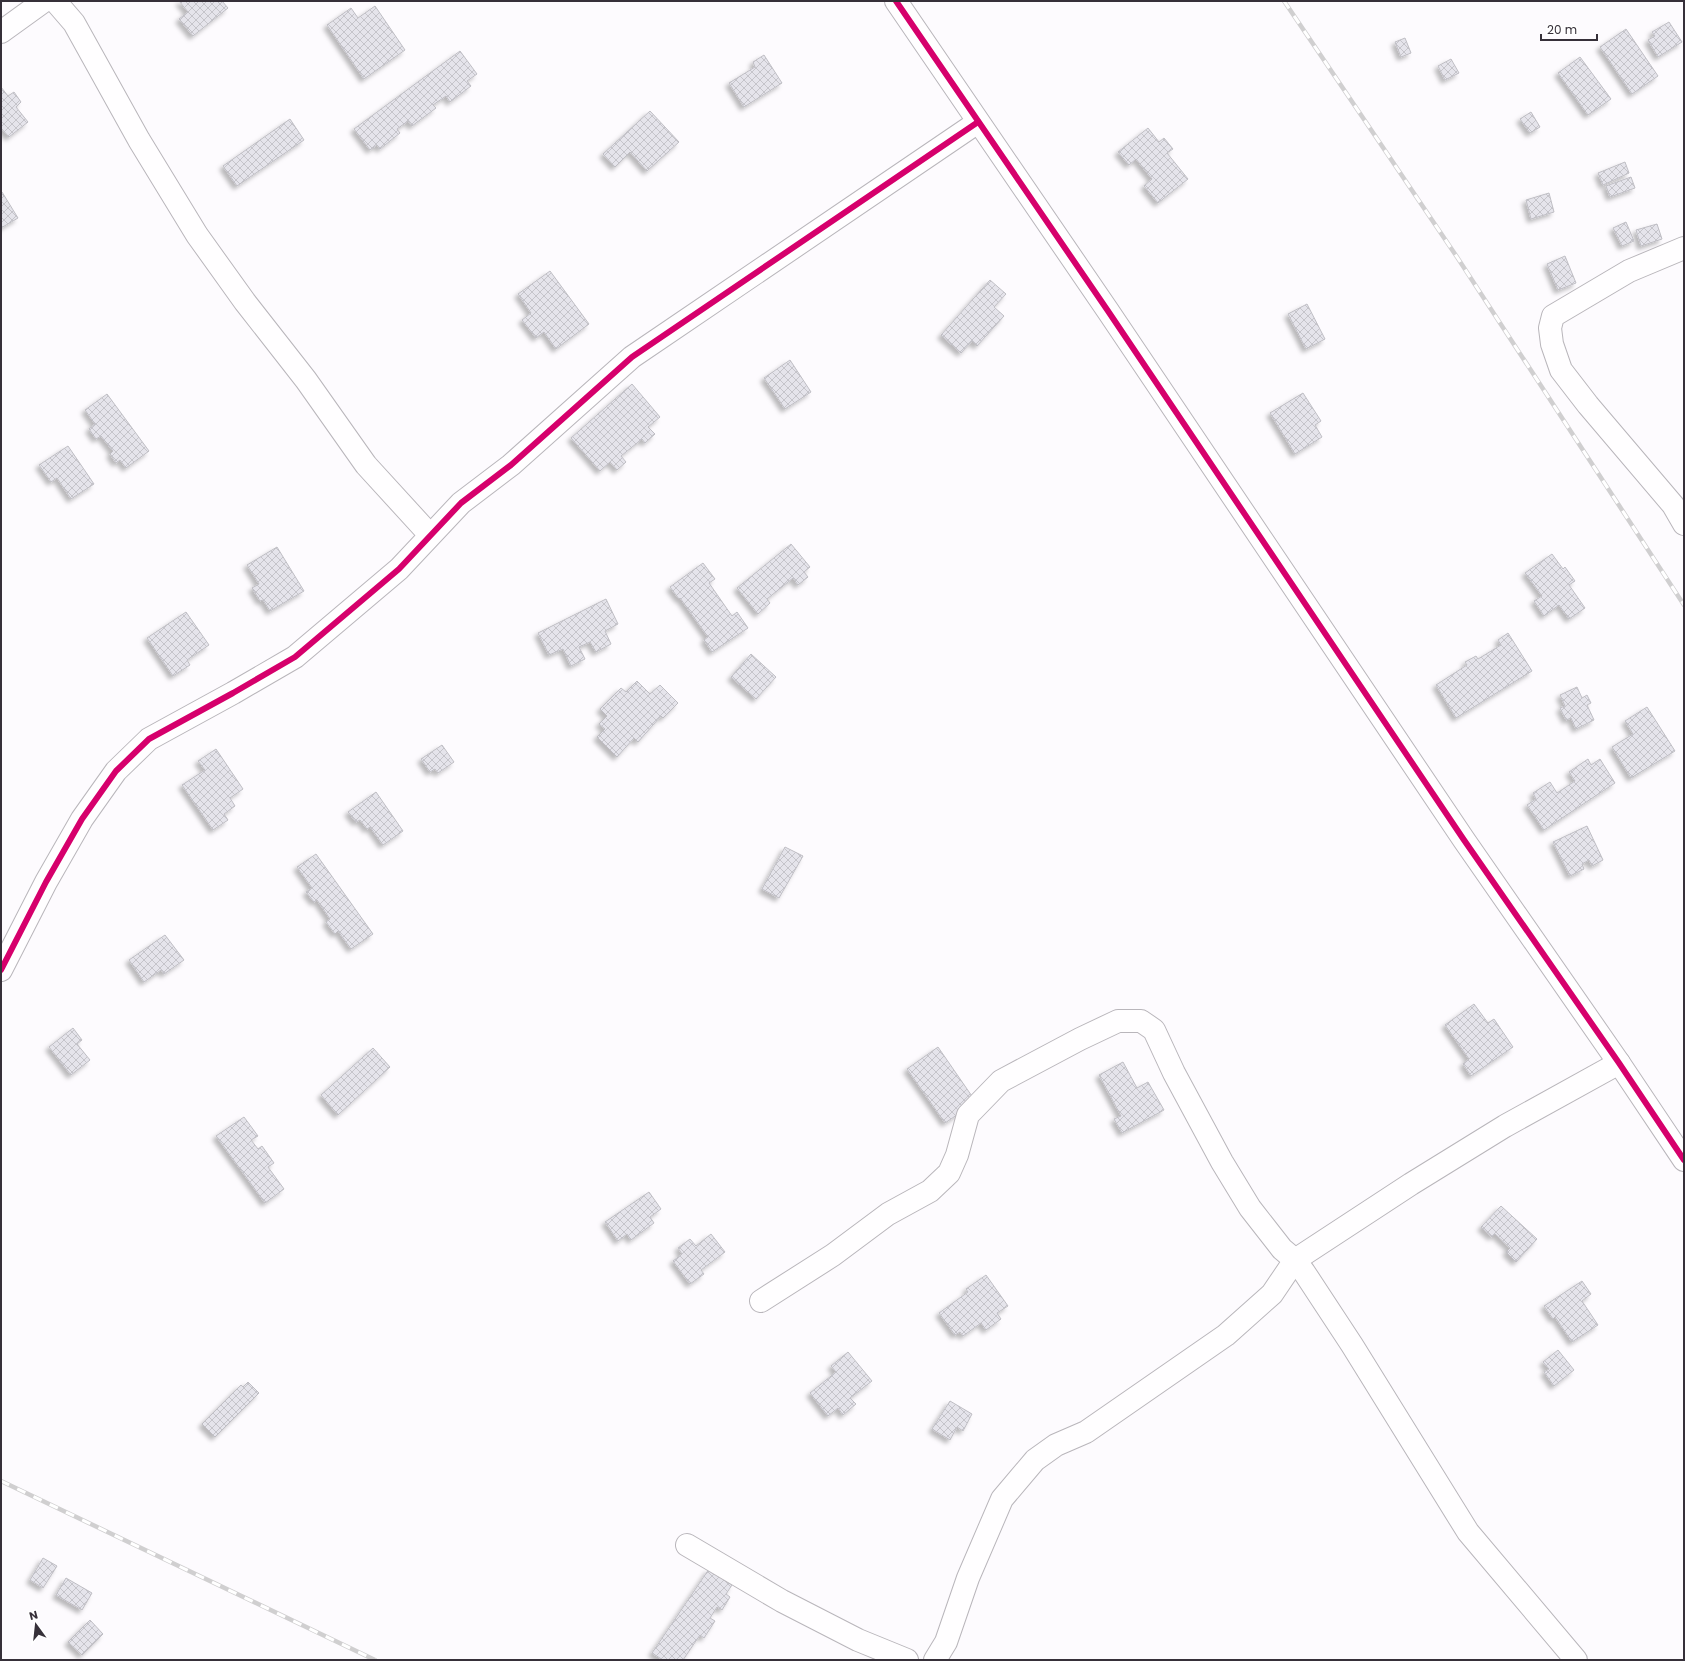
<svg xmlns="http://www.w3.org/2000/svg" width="1685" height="1661" font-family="Poppins,sans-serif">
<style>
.building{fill:url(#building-cross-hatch);stroke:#bfbec4;filter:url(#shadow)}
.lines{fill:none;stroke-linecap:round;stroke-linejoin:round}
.minor-casing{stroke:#b9b6bb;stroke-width:24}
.minor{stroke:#fffeff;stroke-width:22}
.rail-casing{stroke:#d0cfd0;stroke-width:4.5}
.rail{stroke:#fff;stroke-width:3;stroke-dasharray:9;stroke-linecap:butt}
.cycleway-casing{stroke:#fff;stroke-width:8}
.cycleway{stroke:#d6006c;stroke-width:6}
</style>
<defs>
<pattern id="building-cross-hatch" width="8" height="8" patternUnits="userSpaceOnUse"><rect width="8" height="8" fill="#e5e4eb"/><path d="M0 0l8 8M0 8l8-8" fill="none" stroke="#c5c4ca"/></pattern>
<filter id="shadow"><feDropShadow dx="-3.5" dy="3.5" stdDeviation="2" flood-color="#0004"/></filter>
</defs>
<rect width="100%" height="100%" fill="#fdfbfe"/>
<!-- building -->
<g class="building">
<polygon points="179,1 222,1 228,8 193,36 179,19 188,12"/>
<polygon points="375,6 405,50 364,79 327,25 351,8 358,18"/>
<polygon points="1669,22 1682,42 1658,57 1648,40 1655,36 1652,32"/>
<polygon points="1626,29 1658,76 1632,94 1600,47"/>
<polygon points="1405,38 1411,53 1401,57 1395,42"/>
<polygon points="460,51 477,74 467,81 471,86 450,102 446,96 433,105 436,108 412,126 408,121 397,129 400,133 380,149 377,145 370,150 354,129"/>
<polygon points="764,55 782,83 744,107 729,83 755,67 753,62"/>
<polygon points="1580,57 1611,99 1588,115 1558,73"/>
<polygon points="1451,59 1459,73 1445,80 1438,66"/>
<polygon points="1,87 8,96 14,92 21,102 16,107 28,122 9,137 1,128"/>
<polygon points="650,111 679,142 647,171 630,152 615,167 603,154"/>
<polygon points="1531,112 1540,127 1530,133 1520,119"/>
<polygon points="290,119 304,140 237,186 223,166"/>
<polygon points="1148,128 1159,142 1164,138 1173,149 1167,153 1188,179 1158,203 1144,186 1152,179 1136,159 1129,165 1118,152"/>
<polygon points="1625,162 1629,173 1603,185 1598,173"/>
<polygon points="1631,177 1635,188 1610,197 1606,186"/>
<polygon points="2,192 18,218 1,228 1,193"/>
<polygon points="1549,193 1554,212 1531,219 1526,200"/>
<polygon points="1626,222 1634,241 1622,246 1613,228"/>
<polygon points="1657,224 1662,239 1641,246 1636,230"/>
<polygon points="1565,256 1576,283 1558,290 1547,264"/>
<polygon points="550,271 589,324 556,349 544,332 536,338 522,320 531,313 518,294"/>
<polygon points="990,280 1006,294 994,307 1004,316 977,346 972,341 961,353 941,335"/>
<polygon points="1307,304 1325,339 1306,349 1288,314"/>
<polygon points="790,360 811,392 785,409 764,378"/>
<polygon points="632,384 660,417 648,427 655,434 645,443 642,439 621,456 626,462 617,470 610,462 600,471 571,438"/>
<polygon points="1303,393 1321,421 1315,425 1322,437 1295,454 1270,413"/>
<polygon points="107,394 149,451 126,468 120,460 116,463 110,454 113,451 101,436 96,439 89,429 95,424 85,410"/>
<polygon points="68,446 94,484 71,499 57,478 51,482 39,465"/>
<polygon points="791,544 810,567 804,572 808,577 798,585 793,578 767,599 770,603 758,614 737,588"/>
<polygon points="277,547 304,591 270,611 263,600 260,601 252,588 259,584 247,565"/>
<polygon points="1552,554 1563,569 1565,567 1575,581 1569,585 1585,608 1569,619 1559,605 1544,616 1534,601 1542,596 1525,573"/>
<polygon points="703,563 715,579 709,583 732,616 737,612 748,628 712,652 704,640 708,637 680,598 679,599 670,587"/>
<polygon points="606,599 618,624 605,631 611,644 596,652 590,642 579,647 585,659 571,666 563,649 549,655 538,633"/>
<polygon points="186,612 209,645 187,660 190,665 173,676 147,638"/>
<polygon points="1508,633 1532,671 1456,718 1436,685 1467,665 1465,662 1476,656 1478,659 1501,645 1498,640"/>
<polygon points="751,654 776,677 756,699 731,677"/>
<polygon points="637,681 650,694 660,685 678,703 663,718 661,716 638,742 634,738 617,757 597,737 605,729 599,724 607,716 600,709 621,688 626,692"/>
<polygon points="1577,687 1582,698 1587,695 1591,703 1587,705 1594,720 1576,729 1571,718 1566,720 1560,708 1565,706 1560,695"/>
<polygon points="1647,707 1675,751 1631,778 1612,747 1633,734 1625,721"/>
<polygon points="442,745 454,762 438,773 435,769 430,772 421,759"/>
<polygon points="216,749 243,789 230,798 235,806 224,814 228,820 213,830 182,785 205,770 198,761"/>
<polygon points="1588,759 1591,765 1600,759 1615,783 1544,830 1527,805 1536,799 1533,793 1550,782 1557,793 1575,781 1569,772"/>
<polygon points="376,792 403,831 383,845 370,827 367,829 360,820 356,822 348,812"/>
<polygon points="1587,826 1603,860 1592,866 1589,860 1582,864 1584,869 1570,876 1553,842"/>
<polygon points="785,847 803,856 779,898 762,889"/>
<polygon points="316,854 373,934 351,949 338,931 335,934 326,922 330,919 317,900 314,902 306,892 312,888 297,867"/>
<polygon points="165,935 184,960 164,974 161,970 144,982 129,960"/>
<polygon points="1474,1004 1488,1023 1494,1019 1513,1047 1471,1076 1463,1064 1469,1059 1445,1025"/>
<polygon points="73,1028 82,1040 77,1044 90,1060 71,1075 49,1047"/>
<polygon points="938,1047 976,1102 945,1123 907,1069"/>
<polygon points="373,1048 390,1067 338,1115 321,1095"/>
<polygon points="1123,1062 1137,1088 1148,1082 1164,1110 1122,1133 1114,1119 1121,1116 1099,1075"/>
<polygon points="244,1117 258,1136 251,1140 258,1149 262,1146 274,1163 268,1167 284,1189 265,1203 216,1136"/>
<polygon points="649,1192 661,1209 650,1217 654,1223 631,1240 627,1234 618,1241 605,1222"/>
<polygon points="1501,1206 1537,1239 1516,1262 1506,1252 1510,1248 1495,1234 1492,1237 1481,1227"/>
<polygon points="711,1234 725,1252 701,1270 704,1274 690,1284 673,1261 682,1254 678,1248 690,1239 696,1246"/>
<polygon points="986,1275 1008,1306 997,1313 1001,1319 986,1330 981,1323 963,1336 960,1332 955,1335 939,1313 968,1292 966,1289"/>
<polygon points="1582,1281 1591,1294 1582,1301 1598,1325 1572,1342 1555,1317 1553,1319 1544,1306"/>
<polygon points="1558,1350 1574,1370 1554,1386 1544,1372 1549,1369 1543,1362"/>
<polygon points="848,1352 872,1381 850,1398 856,1404 843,1415 838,1408 828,1416 810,1393 836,1372 831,1366"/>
<polygon points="248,1382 259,1393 215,1437 202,1424 241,1385 243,1387"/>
<polygon points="950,1401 972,1414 963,1431 957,1427 950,1440 932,1429"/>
<polygon points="43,1558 57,1566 43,1588 30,1580"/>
<polygon points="709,1569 732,1585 726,1594 730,1597 722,1610 717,1607 710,1618 715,1621 704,1638 700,1635 683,1660 663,1660 652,1653"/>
<polygon points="66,1578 92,1593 82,1610 56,1595"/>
<polygon points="90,1620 103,1634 82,1655 68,1642"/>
</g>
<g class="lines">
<!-- minor casing -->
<g class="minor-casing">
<g id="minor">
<polyline points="55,1 74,23 139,140 197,235 245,302 306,380 366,465 430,535"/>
<polyline points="896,1 1108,311 1464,840 1619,1063 1684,1160"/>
<polyline points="1,32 44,1"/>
<polyline points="1684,248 1629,271 1553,316 1550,328 1552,344 1561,370 1588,405 1673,505 1684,524"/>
<polyline points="1,970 46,882 82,819 116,771 149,739 233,693 295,657 399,569 461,503 511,465 632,357 978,122"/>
<polyline points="761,1301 833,1255 888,1214 930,1191 949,1173 957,1155 968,1115 1001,1081 1080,1039 1118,1021 1141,1021 1154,1030 1174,1073 1222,1162 1250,1208 1282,1249 1295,1260 1304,1272 1352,1345 1468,1532 1576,1660"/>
<polyline points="687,1545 782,1601 858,1640 907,1660"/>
<polyline points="935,1660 946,1642 968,1578 1002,1499 1035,1460 1056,1445 1086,1432 1226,1335 1272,1294 1295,1260 1411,1184 1505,1126 1619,1063"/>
</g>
</g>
<!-- minor -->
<use href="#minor" class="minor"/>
<!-- rail casing -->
<g class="rail-casing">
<g id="rail">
<polyline points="1284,1 1457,257 1684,605"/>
<polyline points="1,1481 375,1660"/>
</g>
</g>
<!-- rail -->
<use href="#rail" class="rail"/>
<!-- cycleway casing -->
<g class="cycleway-casing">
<g id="cycleway">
<polyline points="896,1 1108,311 1464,840 1619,1063 1684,1160"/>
<polyline points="1,970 46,882 82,819 116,771 149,739 233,693 295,657 399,569 461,503 511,465 632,357 978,122"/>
</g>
</g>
<!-- cycleway -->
<use href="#cycleway" class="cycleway"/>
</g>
<!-- border -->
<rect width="1685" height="1661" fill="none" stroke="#363039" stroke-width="4"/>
<!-- north arrow -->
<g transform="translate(36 1625) rotate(345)" stroke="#ffffff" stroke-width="3" paint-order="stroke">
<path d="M0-3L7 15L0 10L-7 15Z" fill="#363039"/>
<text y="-6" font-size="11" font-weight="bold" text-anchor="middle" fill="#363039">N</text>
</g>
<!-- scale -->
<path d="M1541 34v6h56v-6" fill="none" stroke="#363039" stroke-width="2"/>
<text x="1547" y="34" font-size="12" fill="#363039" stroke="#ffffff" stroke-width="3" paint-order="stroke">20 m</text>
</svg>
